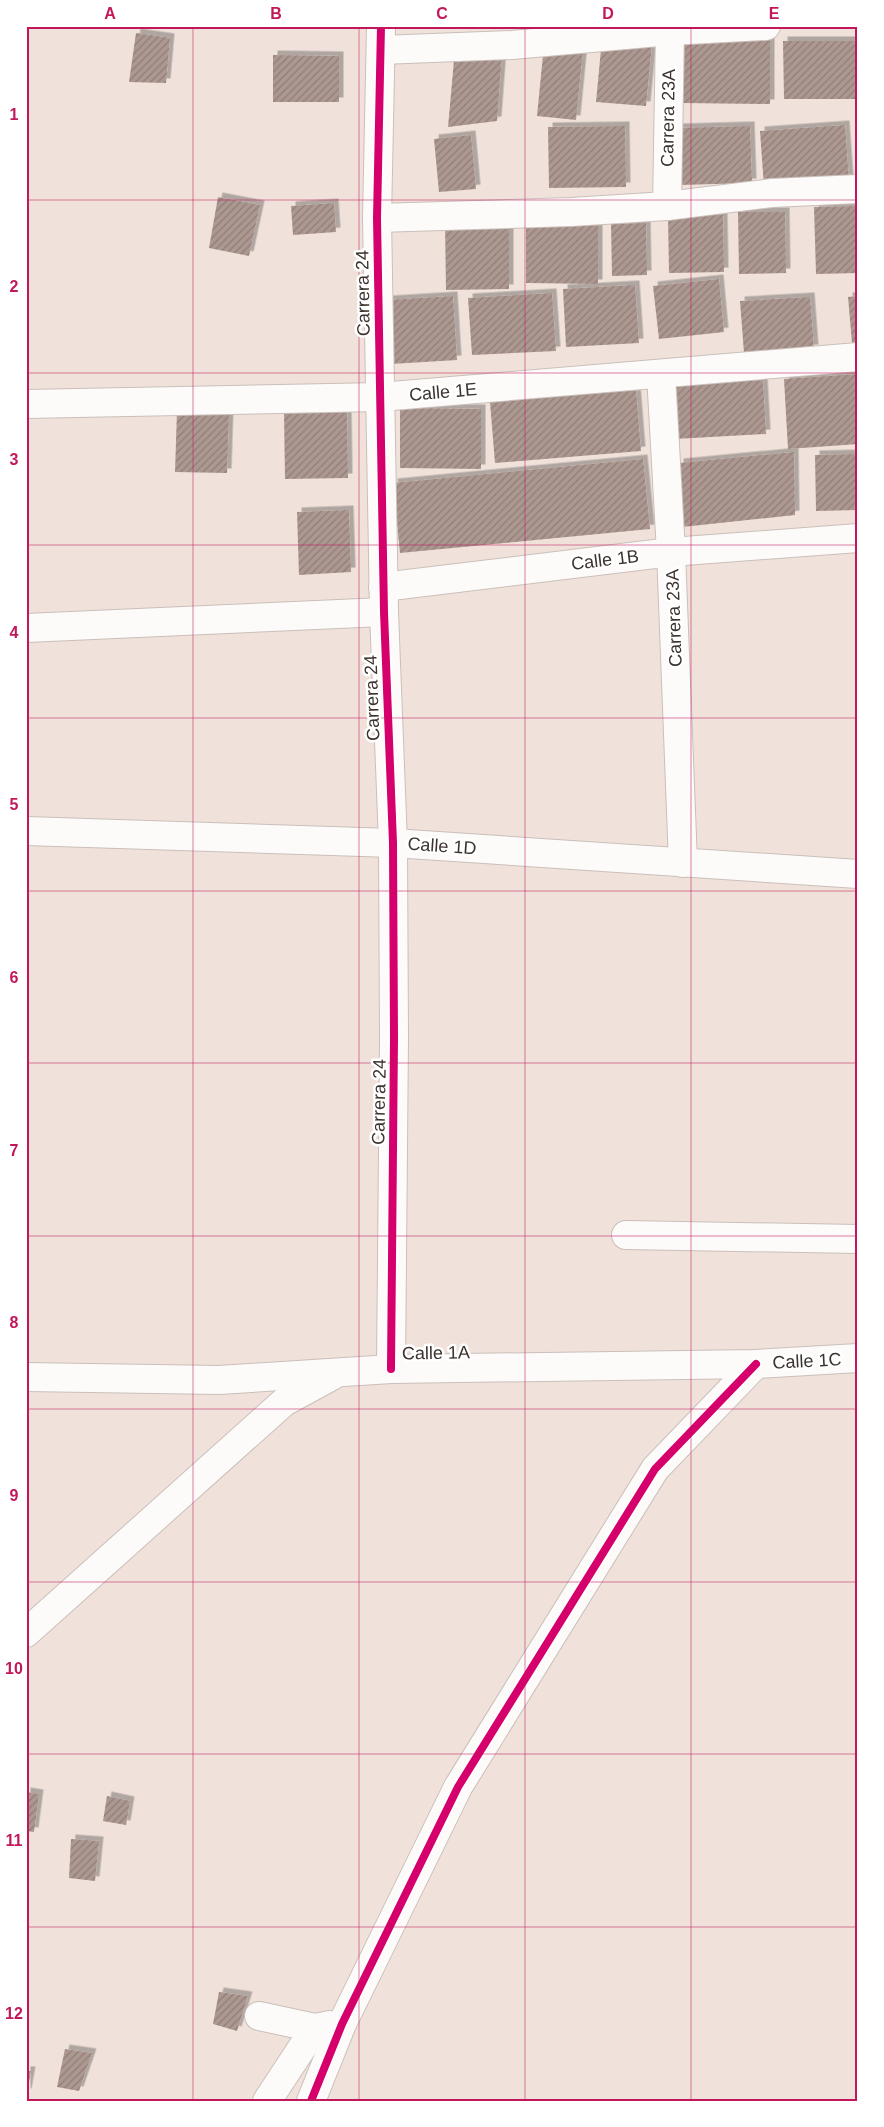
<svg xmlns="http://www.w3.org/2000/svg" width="884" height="2127" font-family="Arial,sans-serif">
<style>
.building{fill:url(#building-hatch);filter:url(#shadow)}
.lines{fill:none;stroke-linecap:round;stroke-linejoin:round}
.street-casing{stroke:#cabfba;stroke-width:30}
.street{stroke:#fdfbfa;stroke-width:28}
.cycleway-casing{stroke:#fff;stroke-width:11}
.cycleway{stroke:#d6006c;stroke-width:8}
.grid{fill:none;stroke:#c2185b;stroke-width:1;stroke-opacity:0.55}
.labels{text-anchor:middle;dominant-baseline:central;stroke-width:5;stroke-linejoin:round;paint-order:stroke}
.street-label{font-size:18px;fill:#3c332e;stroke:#fff}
.neatline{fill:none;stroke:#c2185b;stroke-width:2}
.grid-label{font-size:16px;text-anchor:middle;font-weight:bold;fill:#c2185b}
</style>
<defs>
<pattern id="building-hatch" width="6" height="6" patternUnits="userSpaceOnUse" patternTransform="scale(1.25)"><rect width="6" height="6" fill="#ad9891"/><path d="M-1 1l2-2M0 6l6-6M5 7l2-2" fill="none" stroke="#8e7d77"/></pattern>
<filter id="shadow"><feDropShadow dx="4.5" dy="-4.5" stdDeviation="0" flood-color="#0004"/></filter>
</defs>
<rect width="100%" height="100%" fill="#f0e2db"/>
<!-- building -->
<g class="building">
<polygon points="136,33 170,38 166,83 129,82"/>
<polygon points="682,37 770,37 770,104 681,103"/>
<polygon points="602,39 652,44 646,106 596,102"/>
<polygon points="783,41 858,41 858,99 784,99"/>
<polygon points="544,45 583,49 576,120 537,116"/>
<polygon points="455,49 502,54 497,121 448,127"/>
<polygon points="273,55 339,56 339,102 273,102"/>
<polygon points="845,125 849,181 764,187 760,131"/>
<polygon points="625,126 626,187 549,188 548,127"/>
<polygon points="750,126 752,183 679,185 677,128"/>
<polygon points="471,135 476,189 439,192 434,139"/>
<polygon points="218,197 260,205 249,256 209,248"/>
<polygon points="334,203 336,232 293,235 291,206"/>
<polygon points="858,206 858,273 816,274 814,207"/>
<polygon points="738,212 785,212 786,273 739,274"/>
<polygon points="668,215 723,215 724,272 669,273"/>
<polygon points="509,222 509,289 446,290 445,223"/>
<polygon points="526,223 598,223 598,284 526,283"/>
<polygon points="646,223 647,275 612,276 611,224"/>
<polygon points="719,279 724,332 659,339 653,286"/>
<polygon points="635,285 639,343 566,347 563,289"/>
<polygon points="552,293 556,351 472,355 468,298"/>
<polygon points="453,296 457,360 391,364 388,300"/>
<polygon points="858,296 858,343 852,343 848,297"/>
<polygon points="810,297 814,349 744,353 740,301"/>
<polygon points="858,374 858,444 788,449 784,379"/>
<polygon points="763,380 766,434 675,439 672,384"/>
<polygon points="636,390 641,451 495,463 490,402"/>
<polygon points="400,408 481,409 481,469 400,468"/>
<polygon points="347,410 348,478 285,479 284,411"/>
<polygon points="177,411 229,413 227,473 175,472"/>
<polygon points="794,452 795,515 682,527 679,463"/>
<polygon points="858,454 858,510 816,511 815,455"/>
<polygon points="643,459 650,529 400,553 393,483"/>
<polygon points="349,510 351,572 299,575 297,512"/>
<polygon points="26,1792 39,1794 34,1832 26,1831"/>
<polygon points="107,1796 130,1801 126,1825 103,1821"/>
<polygon points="71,1839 99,1841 95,1881 69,1878"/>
<polygon points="219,1992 248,1996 237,2031 213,2024"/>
<polygon points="65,2049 92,2053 79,2091 57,2087"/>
<polygon points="26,2071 31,2071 27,2093 26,2093"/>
</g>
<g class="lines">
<!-- street casing -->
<g class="street-casing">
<g id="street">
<polyline points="381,26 377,218 384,612 393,843 394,1038 391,1369"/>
<polyline points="381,50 512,45 670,31 766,26"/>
<polyline points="667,206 670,31"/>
<polyline points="377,218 571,212 667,206 772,193 858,189"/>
<polyline points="661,374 671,552 683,863"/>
<polyline points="26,404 380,397 858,357"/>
<polyline points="383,587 671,552 858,538"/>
<polyline points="26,628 384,612"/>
<polyline points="26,831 393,843 858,874"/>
<polyline points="626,1235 858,1239"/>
<polyline points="26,1377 219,1380 391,1369 756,1364 858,1358"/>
<polyline points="26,1633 284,1402 332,1376"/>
<polyline points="259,2016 315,2028 330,2025"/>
<polyline points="267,2101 315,2028"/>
<polyline points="311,2101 342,2024 458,1787 655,1469 756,1364"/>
</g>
</g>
<!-- street -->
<use href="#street" class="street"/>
<!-- cycleway casing -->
<g class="cycleway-casing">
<g id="cycleway">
<polyline points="381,26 377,218 384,612 393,843 394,1038 391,1369"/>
<polyline points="311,2101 342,2024 458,1787 655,1469 756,1364"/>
</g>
</g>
<!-- cycleway -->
<use href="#cycleway" class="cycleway"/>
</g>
<!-- grid -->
<path class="grid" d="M193,26V2101M359,26V2101M525,26V2101M691,26V2101M26,200H858M26,373H858M26,545H858M26,718H858M26,891H858M26,1063H858M26,1236H858M26,1409H858M26,1582H858M26,1754H858M26,1927H858"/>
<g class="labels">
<!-- street labels -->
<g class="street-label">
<text transform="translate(668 118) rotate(-89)">Carrera 23A</text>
<text transform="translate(363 293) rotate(-91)">Carrera 24</text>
<text transform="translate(443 392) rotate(-5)">Calle 1E</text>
<text transform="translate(605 560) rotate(-7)">Calle 1B</text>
<text transform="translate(674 618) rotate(-92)">Carrera 23A</text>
<text transform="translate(372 698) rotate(-92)">Carrera 24</text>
<text transform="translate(442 846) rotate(4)">Calle 1D</text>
<text transform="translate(379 1102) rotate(-89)">Carrera 24</text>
<text transform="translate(436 1353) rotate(-1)">Calle 1A</text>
<text transform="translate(807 1361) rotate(-3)">Calle 1C</text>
</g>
</g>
<!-- border -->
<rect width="884" height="2127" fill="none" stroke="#ffffff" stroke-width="55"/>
<rect x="28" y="28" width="828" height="2072" class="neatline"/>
<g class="grid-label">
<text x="110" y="19">A</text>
<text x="276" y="19">B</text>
<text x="442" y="19">C</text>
<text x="608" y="19">D</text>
<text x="774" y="19">E</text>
<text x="14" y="120">1</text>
<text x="14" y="292">2</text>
<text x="14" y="465">3</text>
<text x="14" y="638">4</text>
<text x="14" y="810">5</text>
<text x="14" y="983">6</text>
<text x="14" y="1156">7</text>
<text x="14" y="1328">8</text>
<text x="14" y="1501">9</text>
<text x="14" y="1674">10</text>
<text x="14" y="1846">11</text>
<text x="14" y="2019">12</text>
</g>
</svg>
